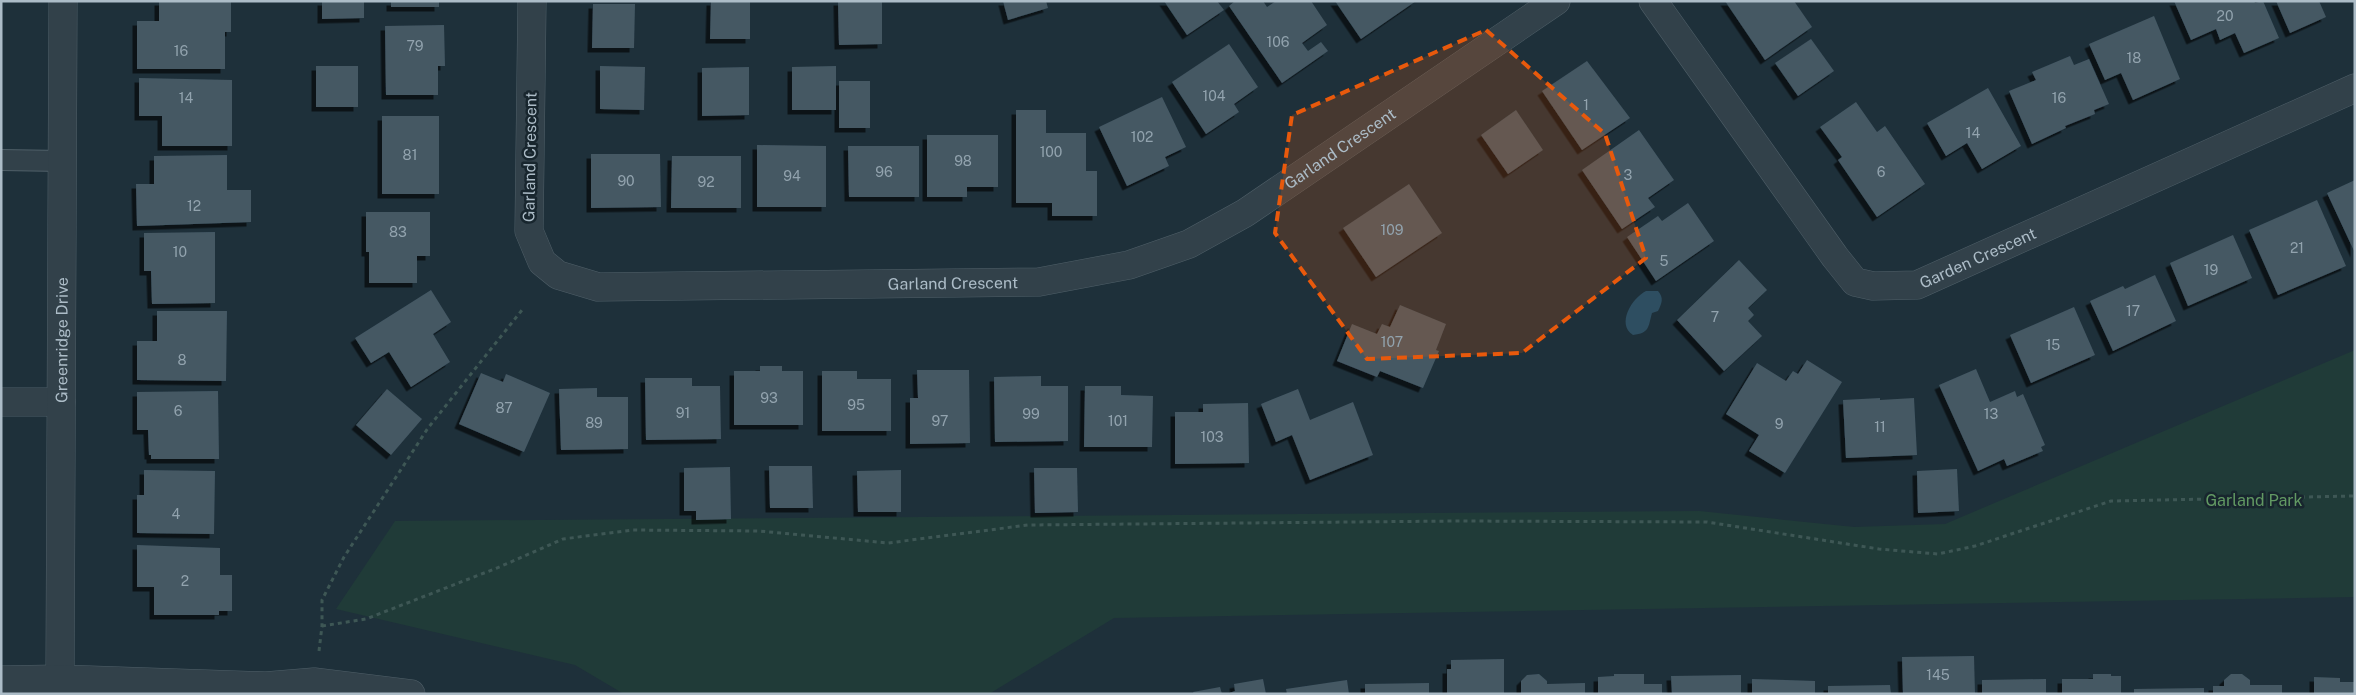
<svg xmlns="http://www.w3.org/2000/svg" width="2356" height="695" font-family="'Public Sans',sans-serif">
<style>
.green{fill:#203b38}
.water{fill:#2e4e61}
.building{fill:#445864;filter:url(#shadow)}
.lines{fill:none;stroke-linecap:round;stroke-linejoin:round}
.service-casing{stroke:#4f5f68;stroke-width:22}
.minor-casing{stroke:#4f5f68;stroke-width:29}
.tertiary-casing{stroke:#4f5f68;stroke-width:29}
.path{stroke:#3e5755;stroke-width:3;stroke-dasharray:4 4;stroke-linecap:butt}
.service{stroke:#32414a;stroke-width:20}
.minor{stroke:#32414a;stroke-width:28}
.tertiary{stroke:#32414a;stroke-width:28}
.marked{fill:#e8590c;fill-opacity:0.2;stroke:#e8590c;stroke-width:4;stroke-dasharray:10 6;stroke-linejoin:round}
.labels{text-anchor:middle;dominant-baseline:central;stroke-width:5;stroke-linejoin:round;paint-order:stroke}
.number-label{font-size:14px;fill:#92a3ae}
.street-label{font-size:16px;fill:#acbcc7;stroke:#18262e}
.park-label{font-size:16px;fill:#629963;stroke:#18262e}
</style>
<defs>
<filter id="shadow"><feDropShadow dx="-4.5" dy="4.5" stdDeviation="0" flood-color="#0009"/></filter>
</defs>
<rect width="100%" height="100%" fill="#1e303a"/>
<!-- green -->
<polygon class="green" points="2355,350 2355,597 1114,618 989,694 624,694 575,665 336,609 395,521 1699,511 1854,527 1945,524"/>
<!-- water -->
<path class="water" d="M1646,291H1658C1664,298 1662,303 1658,311L1652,313C1648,327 1650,333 1633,335C1616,324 1632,298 1646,291Z"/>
<!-- building -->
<g class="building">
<polygon points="159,1 231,1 231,32 225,32 225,69 137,69 137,21 159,21"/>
<polygon points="322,1 364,1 364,18 322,19"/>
<rect x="391" y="1" width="48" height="6"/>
<polygon points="711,1 750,1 750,39 710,39"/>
<polygon points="838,1 882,1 882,44 839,45"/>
<polygon points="1003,1 1046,1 1048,8 1008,20"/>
<polygon points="1164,1 1217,1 1224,10 1187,35"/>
<polygon points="1235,1 1263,1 1267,7 1276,1 1311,1 1327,25 1302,43 1308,51 1321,42 1328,51 1282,83 1229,6"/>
<polygon points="1335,1 1416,1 1361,39"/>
<polygon points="1725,1 1794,1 1812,27 1765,60"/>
<polygon points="2174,1 2254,1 2255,3 2263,1 2279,38 2244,53 2235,33 2220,40 2216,29 2191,40"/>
<polygon points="2276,1 2319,1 2326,17 2290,33"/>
<polygon points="593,4 635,4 634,48 592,48"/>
<polygon points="2154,16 2180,79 2133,100 2121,73 2105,80 2089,44"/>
<polygon points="444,25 445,66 438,66 438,95 386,95 385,26"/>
<polygon points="1811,39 1834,71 1798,96 1775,63"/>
<polygon points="1229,44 1258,87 1234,104 1239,112 1206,134 1172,82"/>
<polygon points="2070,56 2074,65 2089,59 2109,104 2094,110 2095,114 2065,126 2066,128 2032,144 2009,91 2036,80 2032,72"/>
<polygon points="1587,61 1630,118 1582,150 1542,91"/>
<rect x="316" y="66" width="42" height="41"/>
<polygon points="600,66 645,67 644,110 600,109"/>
<polygon points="836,66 836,110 792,110 792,67"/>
<polygon points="749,67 749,115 702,116 702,68"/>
<polygon points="139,78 232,80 232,146 162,146 162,116 139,116"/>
<rect x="839" y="81" width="31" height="47"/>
<polygon points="1988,88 2021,146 1982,169 1967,143 1946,156 1927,123"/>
<polygon points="1162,97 1186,147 1165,157 1169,166 1127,186 1099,127"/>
<polygon points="1856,102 1877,132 1885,126 1925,184 1877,217 1838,160 1842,157 1820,127"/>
<polygon points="1016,110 1046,110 1046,133 1086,133 1086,171 1097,171 1097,216 1052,216 1052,203 1016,203"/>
<polygon points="1516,110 1543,150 1508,174 1481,135"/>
<rect x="382" y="116" width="57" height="78"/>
<polygon points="1639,130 1674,180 1648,198 1655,207 1622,229 1582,170"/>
<polygon points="927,135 998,135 998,187 967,187 967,197 927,197"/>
<polygon points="757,145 826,146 826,207 757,207"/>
<polygon points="848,146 919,146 919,197 849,197"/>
<polygon points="591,154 660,154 661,207 591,208"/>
<polygon points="227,155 227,190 251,190 251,222 137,226 136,184 154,184 154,156"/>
<polygon points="672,156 741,156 741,208 671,208"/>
<polygon points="2355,180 2355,253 2327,193"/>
<polygon points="1409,184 1442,233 1376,277 1343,228"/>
<polygon points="2317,200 2346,266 2278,295 2249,230"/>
<polygon points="1688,203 1714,241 1656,281 1627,237 1658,216 1662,221"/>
<polygon points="366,212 430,212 430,256 417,256 417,283 369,283 369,252 366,252"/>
<polygon points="215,232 215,303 152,304 151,271 144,271 144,233"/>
<polygon points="2233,235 2252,278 2188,306 2170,263"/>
<polygon points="1739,260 1767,290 1748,308 1754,315 1748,321 1762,336 1724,371 1677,320"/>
<polygon points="2155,275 2176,321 2113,351 2090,301 2123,286 2125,289"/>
<polygon points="431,290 451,322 433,334 450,362 411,387 389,352 371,363 355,338"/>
<polygon points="1400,305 1446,324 1436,350 1439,351 1423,388 1380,371 1377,377 1337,361 1352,324 1377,334 1382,324 1390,327"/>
<polygon points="2074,307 2095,355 2031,383 2010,335"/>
<polygon points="157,311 227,311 226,381 137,380 137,341 157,341"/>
<polygon points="1807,360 1842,382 1785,473 1749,451 1759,435 1726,414 1757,363 1786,381 1793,371 1798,374"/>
<polygon points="760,366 782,366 782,371 803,371 803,425 734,425 734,371 760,371"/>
<polygon points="1976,369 1990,402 2015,391 2017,397 2023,394 2045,445 2041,447 2043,451 2007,466 2004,459 1978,471 1939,385"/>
<polygon points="917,370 969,370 970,443 910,444 910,398 918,398"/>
<polygon points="822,371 857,371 857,379 891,379 891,431 822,431"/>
<polygon points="481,373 503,382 506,374 550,393 524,452 459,424"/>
<polygon points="1041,376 1041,386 1068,386 1068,441 995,442 994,377"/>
<polygon points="645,378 692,378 692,386 720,386 721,439 646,440"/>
<polygon points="1085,386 1121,386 1121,395 1153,396 1152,447 1084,447"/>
<polygon points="597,388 597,397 628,397 628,449 561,450 559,389"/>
<polygon points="387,389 422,419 391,455 356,425"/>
<polygon points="1298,389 1310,420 1353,402 1373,455 1310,480 1292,435 1276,442 1261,404"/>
<polygon points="218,391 219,459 151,459 151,455 149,455 148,430 137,430 137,392"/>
<polygon points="1880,398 1880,400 1914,398 1917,455 1846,458 1843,400"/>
<polygon points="1248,403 1249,463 1175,464 1175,412 1203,412 1203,404"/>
<polygon points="769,466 812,466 813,508 770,508"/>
<polygon points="730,467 731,519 696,520 696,511 684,511 684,468"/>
<polygon points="1034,468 1077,468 1078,512 1035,513"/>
<polygon points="1957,469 1959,511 1918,513 1917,471"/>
<polygon points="144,470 215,471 214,534 137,533 137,495 144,495"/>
<polygon points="901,470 901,512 858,512 857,471"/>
<polygon points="137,545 220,548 220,575 232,575 232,611 219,611 219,615 154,615 154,587 137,587"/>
<polygon points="1974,656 1975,694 1903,694 1902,657"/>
<polygon points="1504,659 1504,694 1447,694 1447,669 1451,669 1451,660"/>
<polygon points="1539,674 1547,681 1547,684 1585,683 1585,694 1521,694 1521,681 1527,675"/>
<polygon points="1614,674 1644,674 1644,684 1662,684 1662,694 1598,694 1598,677 1614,676"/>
<polygon points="2093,674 2111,674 2111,676 2121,676 2121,694 2062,694 2062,679 2093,679"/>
<polygon points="2231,674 2242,674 2250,680 2250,685 2282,685 2282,694 2213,694 2213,686 2224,686 2224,680"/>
<polygon points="1741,675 1741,694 1672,694 1671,676"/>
<polygon points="2314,677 2340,678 2340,682 2355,682 2355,694 2314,694"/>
<polygon points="1263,679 1266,694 1227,694 1235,691 1234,684"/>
<polygon points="1752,679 1815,681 1815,694 1752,694"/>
<polygon points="2046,679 2046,694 1982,694 1982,680"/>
<polygon points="1347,680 1349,694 1287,694 1286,689"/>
<polygon points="1429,683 1429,694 1365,694 1365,684"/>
<polygon points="1890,685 1891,694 1828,694 1828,686"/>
<polygon points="1220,687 1222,694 1194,694 1193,692"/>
<polygon points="2204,688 2204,694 2134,694 2134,689"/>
</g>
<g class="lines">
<!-- service casing -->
<g class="service-casing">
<polyline id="service" points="1,160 62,161"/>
</g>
<!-- minor casing -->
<g class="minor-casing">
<g id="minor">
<path id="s1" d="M532,1L529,231L542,262L558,275L598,287L1039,282L1129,265L1189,244L1245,213L1556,1"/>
<path id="s2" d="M1653,1L1835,257L1855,282L1873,286L1917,285L2355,88"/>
<polyline points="1,402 61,402"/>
<path id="s3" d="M60,679L63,1"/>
</g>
</g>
<!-- tertiary casing -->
<g class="tertiary-casing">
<polyline id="tertiary" points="1,680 60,679 266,686 314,682 411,694"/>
</g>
<!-- path -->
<g class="path">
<polyline points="322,626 366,619 497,568 563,539 633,530 759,531 888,543 1028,525 1457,521 1707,522 1879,549 1938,554 1975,546 2111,501 2355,496"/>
<polyline points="319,651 322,626 322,600 344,557 428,428 522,310"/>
</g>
<!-- service -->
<use href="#service" class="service"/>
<!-- minor -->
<use href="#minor" class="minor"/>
<!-- tertiary -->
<use href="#tertiary" class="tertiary"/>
</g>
<!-- marked area -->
<path class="marked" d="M1486,30L1605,134L1646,258L1522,353L1367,359L1275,233L1292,115Z"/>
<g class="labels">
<!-- number labels -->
<g class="number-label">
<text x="2225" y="16">20</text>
<text x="1278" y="42">106</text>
<text x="415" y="46">79</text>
<text x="181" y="51">16</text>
<text x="2134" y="58">18</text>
<text x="1214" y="96">104</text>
<text x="186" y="98">14</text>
<text x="2059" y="98">16</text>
<text x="1586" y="105">1</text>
<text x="1973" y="133">14</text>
<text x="1142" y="137">102</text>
<text x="1051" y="152">100</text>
<text x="410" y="155">81</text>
<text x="963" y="161">98</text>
<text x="884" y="172">96</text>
<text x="1881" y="172">6</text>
<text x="1628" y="175">3</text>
<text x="792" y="176">94</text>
<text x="626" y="181">90</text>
<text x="706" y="182">92</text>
<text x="194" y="206">12</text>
<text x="1392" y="230">109</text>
<text x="398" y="232">83</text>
<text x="2297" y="248">21</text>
<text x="180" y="252">10</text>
<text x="1664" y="261">5</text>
<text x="2211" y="270">19</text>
<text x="2133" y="311">17</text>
<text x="1715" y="317">7</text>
<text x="1392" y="342">107</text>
<text x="2053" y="345">15</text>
<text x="182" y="360">8</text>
<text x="769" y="398">93</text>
<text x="856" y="405">95</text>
<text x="504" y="408">87</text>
<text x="178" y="411">6</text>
<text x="683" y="413">91</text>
<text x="1031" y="414">99</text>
<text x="1991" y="414">13</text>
<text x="940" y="421">97</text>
<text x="1118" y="421">101</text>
<text x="594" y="423">89</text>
<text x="1779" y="424">9</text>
<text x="1880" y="427">11</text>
<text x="1212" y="437">103</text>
<text x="176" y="514">4</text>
<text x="185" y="581">2</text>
<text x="1938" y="675">145</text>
</g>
<!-- street labels -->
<g class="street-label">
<text stroke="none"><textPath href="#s1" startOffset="1101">Garland Crescent</textPath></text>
<text transform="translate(530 157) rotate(-89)">Garland Crescent</text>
<text stroke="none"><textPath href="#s2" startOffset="475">Garden Crescent</textPath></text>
<text stroke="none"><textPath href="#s1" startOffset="681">Garland Crescent</textPath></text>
<text stroke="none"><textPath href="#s3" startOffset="339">Greenridge Drive</textPath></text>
</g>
<!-- park labels -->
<g class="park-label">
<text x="2254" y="500">Garland Park</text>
</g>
</g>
<!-- border -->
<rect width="2356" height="695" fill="none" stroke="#acbcc7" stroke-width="5"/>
</svg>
